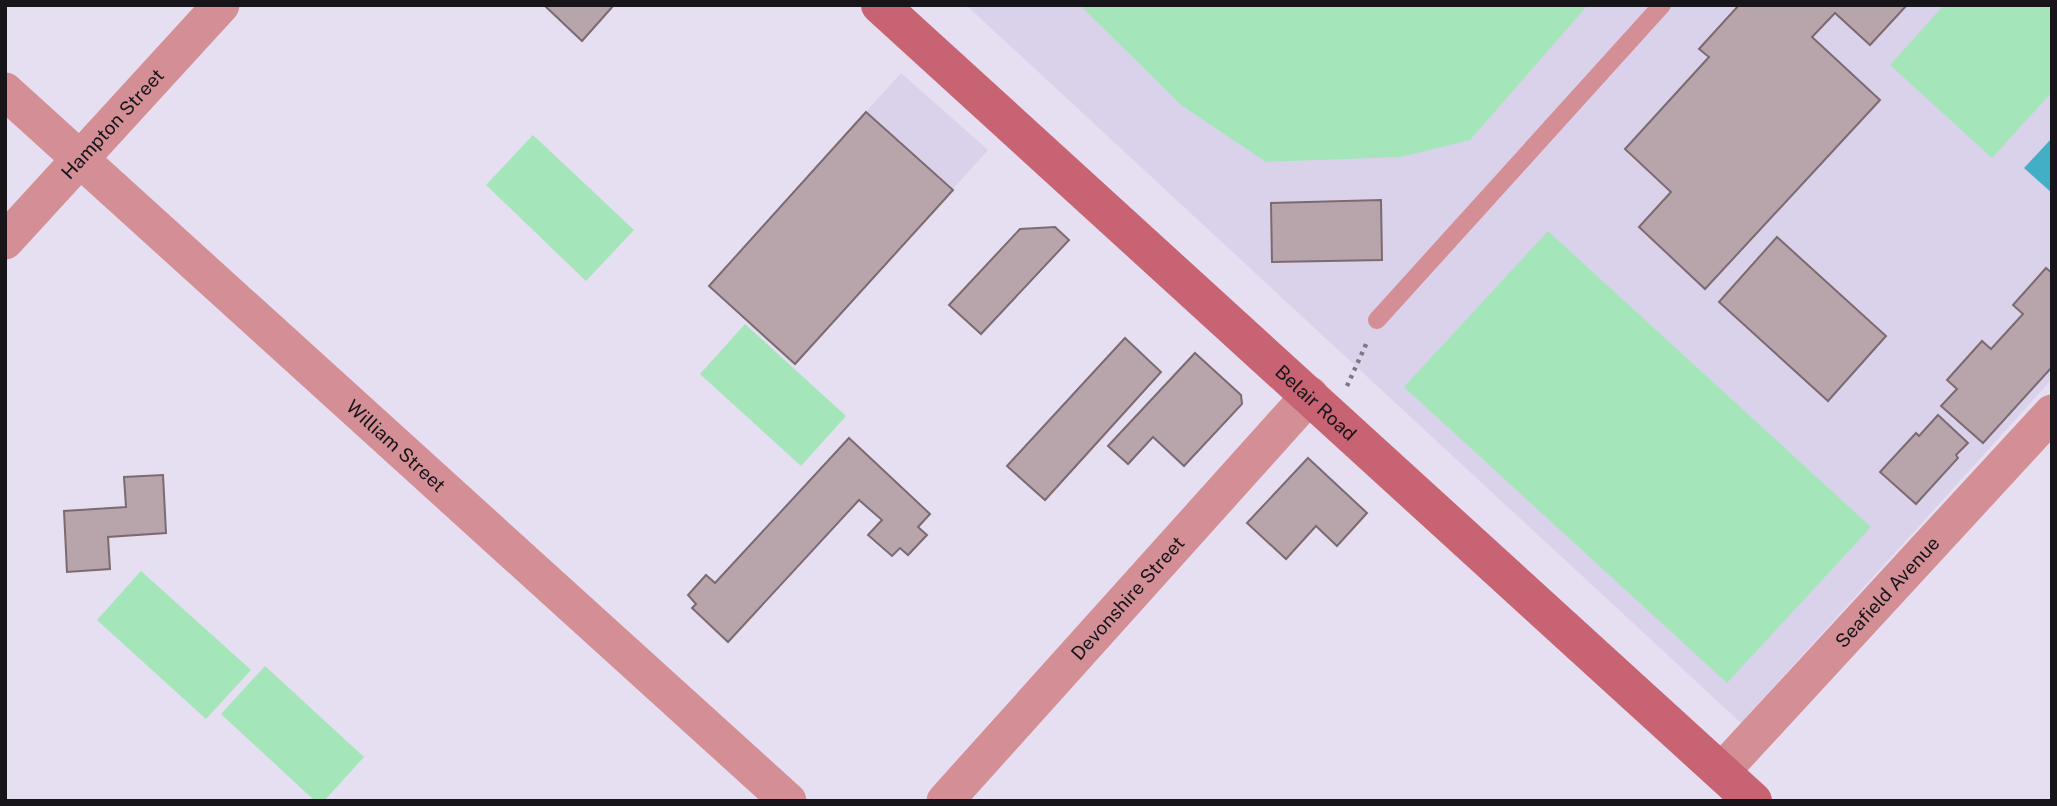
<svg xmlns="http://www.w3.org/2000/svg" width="2057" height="806" font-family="'Public Sans',sans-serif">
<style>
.built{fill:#dad2ea}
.green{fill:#a4e6ba}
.water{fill:#42afc6}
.building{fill:#b8a5ac;stroke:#7b6a70;stroke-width:2}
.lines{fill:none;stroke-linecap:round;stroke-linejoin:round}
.path{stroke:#7c7883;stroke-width:4.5;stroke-dasharray:3.5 5;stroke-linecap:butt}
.service{stroke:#d48f96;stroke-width:18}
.minor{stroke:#d48f96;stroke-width:37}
.secondary{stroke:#c76372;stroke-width:38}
.labels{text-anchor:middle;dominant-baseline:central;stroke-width:7;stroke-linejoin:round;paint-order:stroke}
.street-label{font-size:19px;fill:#17151a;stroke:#e5dff1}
</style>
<rect width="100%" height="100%" fill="#e5dff1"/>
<!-- built -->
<g class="built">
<polygon points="966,5 2052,5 2052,379 1741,723"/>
<polygon points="901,73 988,150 795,364 709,286"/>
</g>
<!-- green -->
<g class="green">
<polygon points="1080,5 1588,5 1470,140 1401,157 1266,162 1181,105"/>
<polygon points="1944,5 2052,5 2052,92 1992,158 1890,65"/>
<polygon points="533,135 634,230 586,281 486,185"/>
<polygon points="1548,231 1871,527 1727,683 1404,387"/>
<polygon points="745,324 846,416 801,466 700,374"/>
<polygon points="141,571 251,670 206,719 97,620"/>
<polygon points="265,666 364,757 324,801 315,801 221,714"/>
</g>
<!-- water -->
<polygon class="water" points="2052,138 2052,193 2024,168"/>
<!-- building -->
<g class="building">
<polygon points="544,5 614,5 582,41"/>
<polygon points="1739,5 1907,5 1870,45 1835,13 1812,37 1880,100 1705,289 1639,227 1671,192 1625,149 1709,57 1699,49"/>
<polygon points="866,112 953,190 795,364 709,286"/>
<polygon points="1381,200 1382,260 1272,262 1271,203"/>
<polygon points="1055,227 1069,240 981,334 949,305 1020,229"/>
<polygon points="1777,237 1886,336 1828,401 1719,302"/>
<polygon points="2046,268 2052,273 2052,367 1983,443 1941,406 1957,389 1947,380 1982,341 1991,349 2023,314 2013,305"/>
<polygon points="1125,338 1161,372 1045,500 1007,466"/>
<polygon points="1195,353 1241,395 1242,404 1184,466 1153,437 1128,464 1108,446"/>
<polygon points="1938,415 1968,443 1956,455 1958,458 1916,504 1880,472 1916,433 1919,436"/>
<polygon points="849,438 930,514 918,527 927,535 908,555 900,548 892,556 868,535 882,520 859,500 728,642 692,608 696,604 688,595 706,575 715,583"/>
<polygon points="1308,458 1367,513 1337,546 1316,526 1286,559 1247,523"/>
<polygon points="163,475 166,533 108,537 110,569 67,572 64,511 126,507 124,477"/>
</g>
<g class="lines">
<!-- path -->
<polyline class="path" points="1347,386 1368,340"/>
<!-- service -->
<polyline class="service" points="1377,320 1662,5"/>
<!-- minor -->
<g class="minor">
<path id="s1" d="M5,91L788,801"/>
<path id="s2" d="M5,241L221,5"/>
<path id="s3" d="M1721,772L2052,413"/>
<path id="s4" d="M945,801L1310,395"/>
</g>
<!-- secondary -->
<path class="secondary" id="s5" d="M880,5L1753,801"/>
</g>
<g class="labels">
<!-- street labels -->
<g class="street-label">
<text stroke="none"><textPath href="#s2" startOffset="159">Hampton Street</textPath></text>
<text stroke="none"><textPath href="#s5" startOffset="590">Belair Road</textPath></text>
<text stroke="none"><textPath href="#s1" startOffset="528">William Street</textPath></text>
<text stroke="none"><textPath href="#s3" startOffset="245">Seafield Avenue</textPath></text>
<text stroke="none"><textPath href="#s4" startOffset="273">Devonshire Street</textPath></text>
</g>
</g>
<!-- border -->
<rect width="2057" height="806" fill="none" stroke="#17151a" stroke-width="14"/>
</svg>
